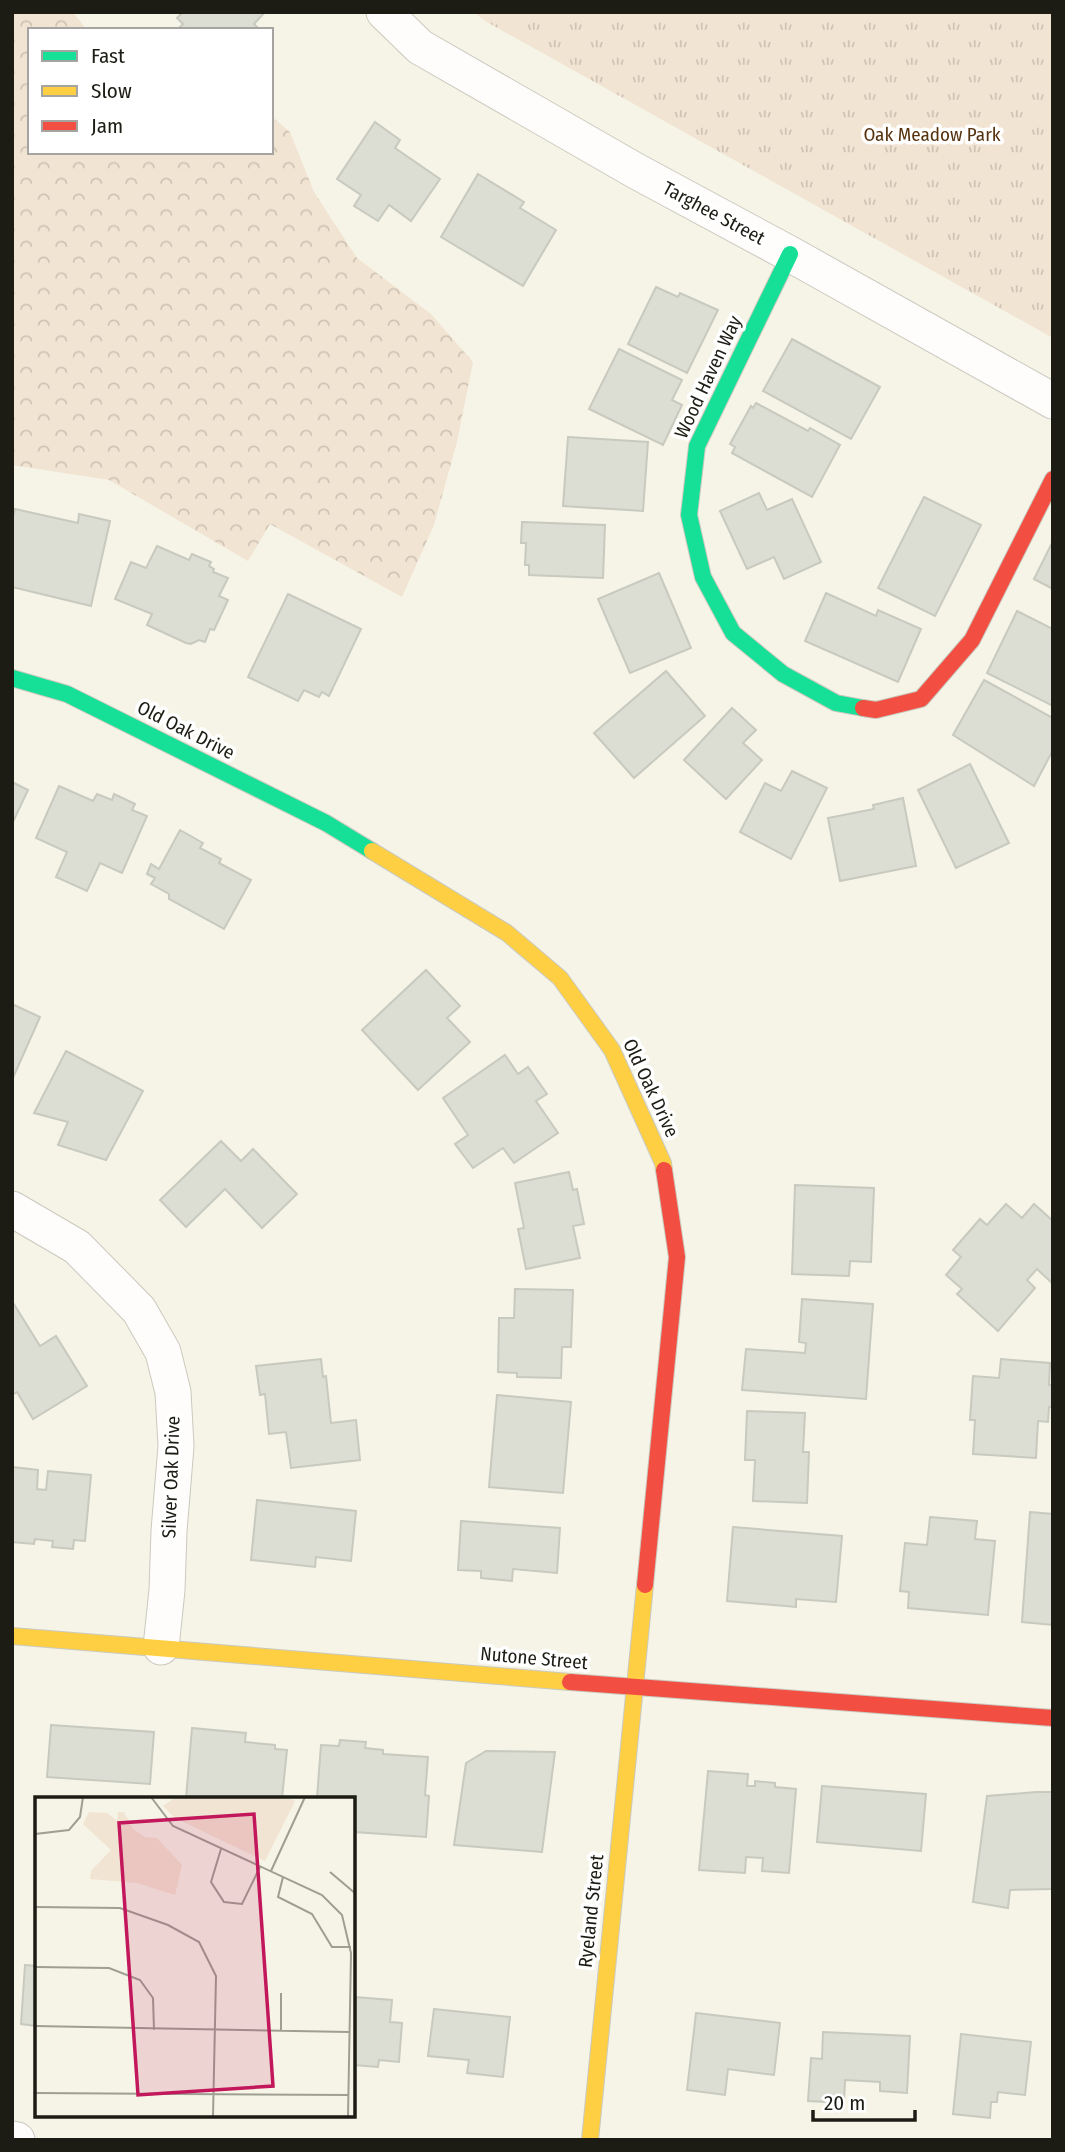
<svg xmlns="http://www.w3.org/2000/svg" width="1065" height="2152" font-family="'Fira Sans Condensed',sans-serif">
<style>
.forest{fill:url(#forest-crowns)}
.park{fill:url(#park-tufts)}
.building{fill:#dcddd3;stroke:#c8c9bf;stroke-width:2}
.lines{fill:none;stroke-linecap:round;stroke-linejoin:round}
.street-casing{stroke:#cac9bf;stroke-width:37}
.fast-casing{stroke:#cac9bf;stroke-width:18}
.slow-casing{stroke:#cac9bf;stroke-width:18}
.jam-casing{stroke:#cac9bf;stroke-width:18}
.street{stroke:#fefdfb;stroke-width:35}
.fast{stroke:#16e098;stroke-width:16}
.slow{stroke:#ffcf43;stroke-width:16}
.jam{stroke:#f24e42;stroke-width:16}
.labels{text-anchor:middle;dominant-baseline:central;stroke-width:7;stroke-linejoin:round;paint-order:stroke}
.park-label{font-size:19px;fill:#56320e;stroke:#fff}
.street-label{font-size:19px;fill:#1d1c14;stroke:#fff}
.inset-road{fill:none;stroke:#9f9e93;stroke-width:2}
.view{fill:#c2185b;fill-opacity:0.15;stroke:#c2185b;stroke-width:3.5}
.inset-edge{fill:none;stroke:#1d1c14;stroke-width:3.5}
</style>
<defs>
<pattern id="forest-crowns" width="20" height="18" patternUnits="userSpaceOnUse" patternTransform="scale(1.75)"><rect width="20" height="18" fill="#f2e4d3"/><path d="M2 6a3 3 0 1 1 6 0M12 15a3 3 0 1 1 6 0" fill="none" stroke="#cfc3b4"/></pattern>
<pattern id="park-tufts" width="24" height="20" patternUnits="userSpaceOnUse" patternTransform="scale(1.75)"><rect width="24" height="20" fill="#f2e4d3"/><path d="M3 7l-1-3M5 7V3M7 7l1-3M15 17l-1-3M17 17v-4M19 17l1-3" fill="none" stroke="#cfc3b4"/></pattern>
</defs>
<rect width="100%" height="100%" fill="#f5f4e7"/>
<!-- forest -->
<polygon class="forest" points="12,12 73,12 87,30 30,30 30,152 271,152 271,116 290,132 314,192 357,258 431,314 473,362 457,442 434,525 402,597 270,524 248,561 109,480 12,465"/>
<!-- park -->
<polygon class="park" points="474,12 1053,12 1053,338 485,21"/>
<!-- building -->
<g class="building">
<polygon points="183,12 265,12 254,24 260,30 177,30 183,24 177,18"/>
<polygon points="375,122 400,140 395,148 440,179 411,221 389,205 378,221 354,206 361,195 337,179"/>
<polygon points="478,174 524,202 520,208 556,230 523,286 441,237"/>
<polygon points="656,287 678,297 680,293 718,310 687,373 628,344"/>
<polygon points="792,339 880,387 851,439 763,391"/>
<polygon points="619,349 682,380 672,400 682,405 663,445 589,409"/>
<polygon points="756,403 808,431 810,428 840,445 812,497 732,453 735,447 730,444 751,406 753,408"/>
<polygon points="568,437 648,442 643,511 563,506"/>
<polygon points="759,493 767,510 792,499 821,562 784,579 774,557 747,569 720,511"/>
<polygon points="924,497 981,525 935,616 878,588"/>
<polygon points="15,509 78,523 79,514 110,521 91,606 12,587 12,521"/>
<polygon points="522,522 605,525 603,578 529,575 529,565 525,565 526,543 521,543"/>
<polygon points="1053,541 1053,589 1034,579"/>
<polygon points="157,546 189,560 192,554 211,562 209,566 214,569 213,572 228,578 219,596 228,600 214,630 210,629 205,642 199,640 191,644 186,643 147,625 152,614 115,599 131,562 146,568"/>
<polygon points="659,573 691,648 630,673 598,599"/>
<polygon points="826,593 876,616 878,610 921,629 898,682 805,641"/>
<polygon points="288,594 361,629 329,696 322,692 319,697 304,690 298,701 248,677"/>
<polygon points="1017,611 1053,629 1053,706 987,673"/>
<polygon points="666,671 705,716 634,778 594,733"/>
<polygon points="984,680 1053,718 1053,750 1034,786 953,735"/>
<polygon points="732,708 756,730 743,743 762,760 726,799 684,760"/>
<polygon points="970,764 1009,843 956,868 918,790"/>
<polygon points="792,771 827,788 791,859 740,832 765,783 781,791"/>
<polygon points="12,782 28,790 12,824"/>
<polygon points="59,786 93,801 97,794 112,800 114,794 135,804 132,810 147,816 122,873 100,863 87,891 56,877 67,852 36,838"/>
<polygon points="903,798 916,866 840,881 828,818 874,809 873,805"/>
<polygon points="180,830 203,843 200,848 221,859 219,863 251,880 224,929 169,899 169,894 151,884 155,878 147,874 151,864 159,869"/>
<polygon points="426,970 460,1006 447,1018 470,1042 418,1090 362,1030"/>
<polygon points="12,1004 40,1017 12,1080"/>
<polygon points="66,1051 143,1091 106,1160 58,1145 68,1122 34,1113"/>
<polygon points="505,1055 518,1074 528,1067 547,1094 536,1101 558,1133 514,1163 503,1148 473,1168 455,1144 468,1135 443,1098"/>
<polygon points="221,1141 241,1161 253,1149 297,1194 262,1228 225,1189 186,1227 160,1200"/>
<polygon points="569,1172 573,1190 577,1189 584,1224 573,1226 580,1258 526,1269 518,1229 524,1228 515,1183"/>
<polygon points="795,1185 874,1188 871,1262 850,1261 849,1276 792,1274"/>
<polygon points="1006,1204 1022,1218 1034,1204 1053,1221 1053,1284 1037,1269 1027,1280 1035,1288 998,1331 957,1294 962,1289 946,1275 961,1257 953,1250 980,1219 987,1225"/>
<polygon points="515,1289 573,1290 571,1347 562,1347 561,1378 517,1377 517,1373 498,1372 499,1318 514,1318"/>
<polygon points="802,1299 873,1304 866,1399 742,1390 746,1349 805,1353 806,1343 799,1342"/>
<polygon points="12,1301 40,1346 56,1336 87,1386 33,1419 17,1392 12,1395"/>
<polygon points="321,1359 323,1377 326,1376 331,1423 356,1420 360,1460 291,1468 286,1432 269,1434 265,1394 260,1395 256,1366"/>
<polygon points="1001,1359 1050,1363 1049,1385 1053,1385 1053,1407 1049,1407 1048,1422 1038,1421 1036,1458 973,1454 975,1420 970,1420 973,1376 999,1378"/>
<polygon points="497,1395 571,1402 563,1493 489,1487"/>
<polygon points="747,1411 805,1413 803,1452 809,1452 807,1503 753,1501 755,1460 745,1460"/>
<polygon points="12,1467 38,1470 37,1489 46,1490 48,1471 91,1475 85,1541 74,1540 73,1549 52,1547 53,1541 35,1539 34,1544 12,1542"/>
<polygon points="257,1500 356,1511 351,1561 316,1557 315,1567 251,1560"/>
<polygon points="1030,1512 1053,1514 1053,1625 1022,1622"/>
<polygon points="930,1517 977,1521 975,1539 995,1541 988,1615 908,1608 909,1592 900,1591 905,1543 927,1545"/>
<polygon points="461,1521 560,1528 557,1573 513,1569 512,1581 481,1578 481,1571 458,1570"/>
<polygon points="733,1527 842,1536 836,1602 796,1599 796,1607 727,1601"/>
<polygon points="51,1725 154,1732 150,1784 47,1777"/>
<polygon points="192,1728 246,1733 245,1742 275,1745 275,1749 287,1750 282,1798 186,1798"/>
<polygon points="340,1740 366,1742 365,1748 383,1750 383,1754 428,1757 425,1795 429,1796 426,1837 354,1832 354,1798 317,1798 321,1745 339,1746"/>
<polygon points="486,1751 555,1752 542,1852 454,1845 466,1763"/>
<polygon points="708,1771 748,1774 747,1786 755,1786 755,1781 775,1783 775,1787 796,1789 789,1873 762,1871 763,1858 746,1857 745,1873 699,1870"/>
<polygon points="822,1786 926,1794 921,1851 817,1842"/>
<polygon points="1036,1792 1053,1792 1053,1889 1010,1890 1008,1908 973,1902 987,1796"/>
<polygon points="25,1965 37,1966 37,2026 21,2024"/>
<polygon points="354,1997 392,2000 390,2022 402,2023 399,2062 379,2060 378,2067 354,2065"/>
<polygon points="434,2009 510,2017 503,2077 467,2073 469,2060 428,2056"/>
<polygon points="696,2013 780,2023 774,2075 728,2069 725,2095 687,2090"/>
<polygon points="823,2032 910,2036 907,2093 880,2091 880,2082 845,2080 844,2103 808,2101 811,2058 822,2059"/>
<polygon points="961,2034 1031,2042 1025,2095 998,2092 997,2102 991,2102 990,2118 953,2114"/>
</g>
<g class="lines">
<!-- street casing -->
<g class="street-casing">
<g id="street">
<polyline points="384,12 420,47 636,171 790,254 1053,401"/>
<polyline points="12,1209 77,1247 139,1310 163,1352 173,1392 176,1446 169,1531 167,1590 161,1647"/>
<polyline points="12,2139 17,2140"/>
</g>
</g>
<!-- fast casing -->
<g class="fast-casing">
<g id="fast">
<polyline points="790,254 697,446 689,515 703,577 733,633 783,674 836,703 863,708"/>
<polyline points="12,678 67,694 326,823 372,851"/>
</g>
</g>
<!-- slow casing -->
<g class="slow-casing">
<g id="slow">
<polyline points="372,851 507,933 560,978 612,1050 663,1163 664,1170"/>
<polyline points="12,1636 570,1682"/>
<polyline points="590,2140 645,1585"/>
</g>
</g>
<!-- jam casing -->
<g class="jam-casing">
<g id="jam">
<polyline points="863,708 876,710 921,699 972,640 1053,479"/>
<polyline points="645,1585 677,1257 664,1170"/>
<polyline points="570,1682 1053,1718"/>
</g>
</g>
<!-- street -->
<use href="#street" class="street"/>
<!-- fast -->
<use href="#fast" class="fast"/>
<!-- slow -->
<use href="#slow" class="slow"/>
<!-- jam -->
<use href="#jam" class="jam"/>
</g>
<g class="labels">
<!-- park labels -->
<g class="park-label">
<text x="932" y="134">Oak Meadow Park</text>
</g>
<!-- street labels -->
<g class="street-label">
<text transform="translate(714 213) rotate(28)">Targhee Street</text>
<text transform="translate(708 377) rotate(-65)">Wood Haven Way</text>
<text transform="translate(186 730) rotate(27)">Old Oak Drive</text>
<text transform="translate(651 1088) rotate(65)">Old Oak Drive</text>
<text transform="translate(171 1477) rotate(-88)">Silver Oak Drive</text>
<text transform="translate(534 1658) rotate(5)">Nutone Street</text>
<text transform="translate(591 1911) rotate(-84)">Ryeland Street</text>
</g>
</g>
<!-- overview -->
<g transform="translate(35 1797)">
<rect width="320" height="320" fill="#f5f4e7"/>
<path d="M54,15L72,16L82,24L83,15H89L98,32L110,40L122,41L147,68L140,98L102,86L55,82L56,74L76,53L48,27Z" fill="#f2e4d3"/>
<path d="M141,0H252L260,4L230,64L140,21L128,9Z" fill="#f2e4d3"/>
<path class="inset-road" d="M116,0L138,29L287,98L307,118L316,156L313,320M0,37L34,33L45,20L48,0M186,52L176,85L189,105L207,107L225,70M236,74L270,0M295,75L321,97M248,80L243,100L277,117L297,150H316M0,110L85,111L133,128L164,145L181,179L178,320M0,170L74,171L105,183L118,201L119,233M246,196V234M0,229L314,235M0,296L314,298"/>
<path class="view" d="M219,17L238,289L103,298L84,26Z"/>
<rect width="320" height="320" class="inset-edge"/>
</g>
<!-- border -->
<rect width="1065" height="2152" fill="none" stroke="#1d1c14" stroke-width="28"/>
<!-- legend -->
<rect x="28" y="28" width="245" height="126" fill="#ffffff" stroke="#a5a4a1" stroke-width="2"/>
<rect x="42" y="51" width="35" height="10" fill="#16e098" stroke="#a5a4a1" stroke-width="2"/>
<text x="91" y="63" font-size="21" fill="#1d1c14">Fast</text>
<rect x="42" y="86" width="35" height="10" fill="#ffcf43" stroke="#a5a4a1" stroke-width="2"/>
<text x="91" y="98" font-size="21" fill="#1d1c14">Slow</text>
<rect x="42" y="121" width="35" height="10" fill="#f24e42" stroke="#a5a4a1" stroke-width="2"/>
<text x="91" y="133" font-size="21" fill="#1d1c14">Jam</text>
<!-- scale -->
<path d="M813 2110v10h102v-10" fill="none" stroke="#1d1c14" stroke-width="3.5"/>
<text x="824" y="2110" font-size="21" fill="#1d1c14" stroke="#ffffff" stroke-width="5" paint-order="stroke">20 m</text>
</svg>
